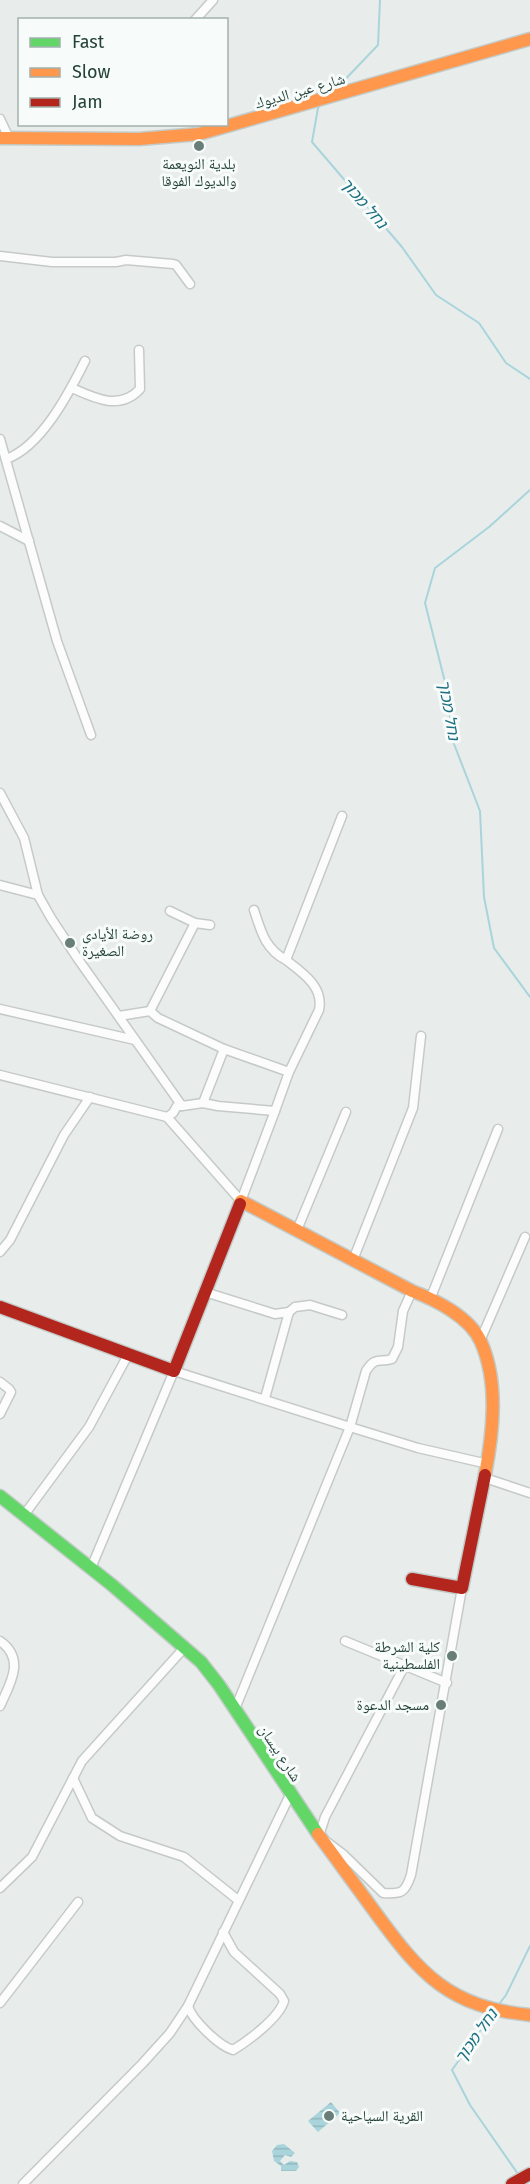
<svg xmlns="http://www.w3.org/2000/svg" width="530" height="2184" font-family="'Fira Sans','Noto Naskh Arabic','Noto Sans Hebrew',sans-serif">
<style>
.water{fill:url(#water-rules)}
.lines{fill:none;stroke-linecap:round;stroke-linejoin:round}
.stream{stroke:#a9d4db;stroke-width:2}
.street-casing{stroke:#c5cac8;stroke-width:11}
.fast-casing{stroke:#c3cbc8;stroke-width:15}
.slow-casing{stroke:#c3cbc8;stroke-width:15}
.jam-casing{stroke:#c3cbc8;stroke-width:15}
.street{stroke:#fcfcfc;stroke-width:8}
.fast{stroke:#63d668;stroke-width:12}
.slow{stroke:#ff974d;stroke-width:12}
.jam{stroke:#b3261e;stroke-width:12}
.poi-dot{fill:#697e78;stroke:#f7fbf9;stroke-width:2}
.labels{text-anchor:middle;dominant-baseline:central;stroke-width:6;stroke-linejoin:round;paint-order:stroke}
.street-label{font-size:15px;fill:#24423a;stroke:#f7fbf9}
.poi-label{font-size:15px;fill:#24423a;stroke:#f7fbf9;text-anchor:start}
.water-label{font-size:16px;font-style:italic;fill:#1c6f80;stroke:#f7fbf9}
</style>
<defs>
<pattern id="water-rules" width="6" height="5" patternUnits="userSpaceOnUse" patternTransform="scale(1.5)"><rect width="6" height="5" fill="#a9d4db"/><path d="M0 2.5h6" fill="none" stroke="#91b7bd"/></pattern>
</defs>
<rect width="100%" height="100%" fill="#e8edeb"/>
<!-- water -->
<g class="water">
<polygon points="331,2102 340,2113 318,2132 308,2121"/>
<polygon points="284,2144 295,2153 291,2157 285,2155 280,2161 284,2165 290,2161 297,2162 299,2167 296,2171 281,2171 281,2166 274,2161 272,2151 277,2145"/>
</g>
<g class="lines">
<!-- stream -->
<g class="stream">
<polyline points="337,88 378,45 380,0"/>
<polyline points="322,103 318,108 312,142 402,247 436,295 479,323 506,363 530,379"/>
<polyline points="530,490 489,527 435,568 425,603 445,682 454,744 480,811 484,897 494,948 530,997"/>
<polyline points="497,2007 506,1995 530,1946"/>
<polyline points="492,2014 452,2070 470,2105 518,2174"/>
</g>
<!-- street casing -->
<g class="street-casing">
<g id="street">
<polyline points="195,20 213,0"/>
<polyline points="0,119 9,138"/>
<polyline points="0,256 52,262 116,262 126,260 173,264 176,265 190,284"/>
<path d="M72,388C94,398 120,411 140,389L139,350"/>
<polyline points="0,439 57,641 91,735"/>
<path d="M6,459C41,447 69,393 85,361"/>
<polyline points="0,526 29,541"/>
<polyline points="0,793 24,838 38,895 51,918 78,959 182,1106 177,1106 173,1113 167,1117 0,1075"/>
<polyline points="0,885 38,895"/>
<path d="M254,910C261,931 265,949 286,960"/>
<polyline points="170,911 195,923 210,925"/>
<polyline points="0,1009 135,1040"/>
<polyline points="150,1011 195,923"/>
<polyline points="119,1016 150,1011 158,1018 224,1049"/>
<polyline points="203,1103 224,1049 289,1072"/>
<path d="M182,1106L203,1103L218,1106L275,1111L289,1072L319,1010C324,987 303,973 286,960L342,816"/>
<polyline points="167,1117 241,1201 275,1111"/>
<polyline points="297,1230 346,1112"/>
<polyline points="0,1252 10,1240 64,1135 90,1097"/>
<polyline points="353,1260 413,1108 421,1036"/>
<polyline points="205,1292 275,1314 289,1312 295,1307 310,1305 342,1315"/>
<polyline points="431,1297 498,1129"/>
<polyline points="480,1341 525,1237"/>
<polyline points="0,1382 9,1389 11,1392 0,1414"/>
<polyline points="265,1398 289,1312"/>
<polyline points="485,1478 530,1493"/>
<polyline points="24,1515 89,1427 129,1353"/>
<path d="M91,1568L174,1371L350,1427L366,1371C376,1356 378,1363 392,1359L398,1347L403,1311L412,1291"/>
<path d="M0,1641C26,1659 10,1684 0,1706"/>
<polyline points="345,1641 447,1683"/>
<path d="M405,1665L325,1817L319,1836L344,1855L383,1893C402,1894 405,1893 411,1875L462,1588"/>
<polyline points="235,1709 350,1427 418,1448 488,1464"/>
<polyline points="73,1778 92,1818 120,1836 184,1857 238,1900"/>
<polyline points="0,1888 32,1857 82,1761 185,1647"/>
<path d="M223,1932L234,1952L280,1994L284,2001C279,2018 248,2041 233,2050C219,2046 192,2020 188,2006L290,1795"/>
<polyline points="0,2003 78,1902"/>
<polyline points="23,2184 142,2064 170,2033 188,2006"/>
</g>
</g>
<!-- fast casing -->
<g class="fast-casing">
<polyline id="fast" points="0,1496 112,1585 201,1662 219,1685 318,1834"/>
</g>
<!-- slow casing -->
<g class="slow-casing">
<g id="slow">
<polyline points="0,138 139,139 199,134 530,39"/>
<path d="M240,1204L241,1201L412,1291C436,1300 470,1317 481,1342C499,1383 493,1433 485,1475"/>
<path d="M318,1834C337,1860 356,1886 375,1912C421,1975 449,2007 530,2015"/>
</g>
</g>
<!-- jam casing -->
<g class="jam-casing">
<g id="jam">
<polyline points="0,1307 174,1371 240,1204"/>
<polyline points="412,1579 462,1588 485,1475"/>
<polyline points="512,2184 530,2174"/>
</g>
</g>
<!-- street -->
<use href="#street" class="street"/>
<!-- fast -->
<use href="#fast" class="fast"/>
<!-- slow -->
<use href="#slow" class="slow"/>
<!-- jam -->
<use href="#jam" class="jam"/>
</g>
<!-- markers -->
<g class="poi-dot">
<circle cx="199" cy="146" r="6"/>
<circle cx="70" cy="943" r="6"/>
<circle cx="452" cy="1656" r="6"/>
<circle cx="441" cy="1705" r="6"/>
<circle cx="329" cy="2116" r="6"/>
</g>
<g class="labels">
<!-- street labels -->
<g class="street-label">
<text transform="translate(300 91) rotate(-16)">شارع عين الديوك</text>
<text transform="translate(280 1753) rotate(57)">شارع بيسان</text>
</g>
<!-- poi labels -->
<g class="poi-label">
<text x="199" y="164" text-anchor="middle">بلدية النويعمة<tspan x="199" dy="17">والديوك الفوقا</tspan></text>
<text x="82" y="934">روضة الأيادي<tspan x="82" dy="17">الصغيرة</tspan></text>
<text x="440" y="1647" text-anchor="end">كلية الشرطة<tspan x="440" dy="17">الفلسطينية</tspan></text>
<text x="429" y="1705" text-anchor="end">مسجد الدعوة</text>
<text x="341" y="2116">القرية السياحية</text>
</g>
<!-- water labels -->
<g class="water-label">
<text transform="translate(364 203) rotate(49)">נחל מכוך</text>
<text transform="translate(449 710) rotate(80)">נחל מכוך</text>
<text transform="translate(476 2036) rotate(-55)">נחל מכוך</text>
</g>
</g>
<!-- legend -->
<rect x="18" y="18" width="210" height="108" fill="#f7fbf9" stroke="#a3b1ad" stroke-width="1.5"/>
<rect x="30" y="38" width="30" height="9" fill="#63d668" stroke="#a3b1ad" stroke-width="1.5"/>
<text x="72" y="48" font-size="18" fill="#24423a">Fast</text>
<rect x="30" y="68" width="30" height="9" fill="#ff974d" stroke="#a3b1ad" stroke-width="1.5"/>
<text x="72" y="78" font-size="18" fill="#24423a">Slow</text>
<rect x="30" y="98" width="30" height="9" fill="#b3261e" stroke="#a3b1ad" stroke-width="1.5"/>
<text x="72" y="108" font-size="18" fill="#24423a">Jam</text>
</svg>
